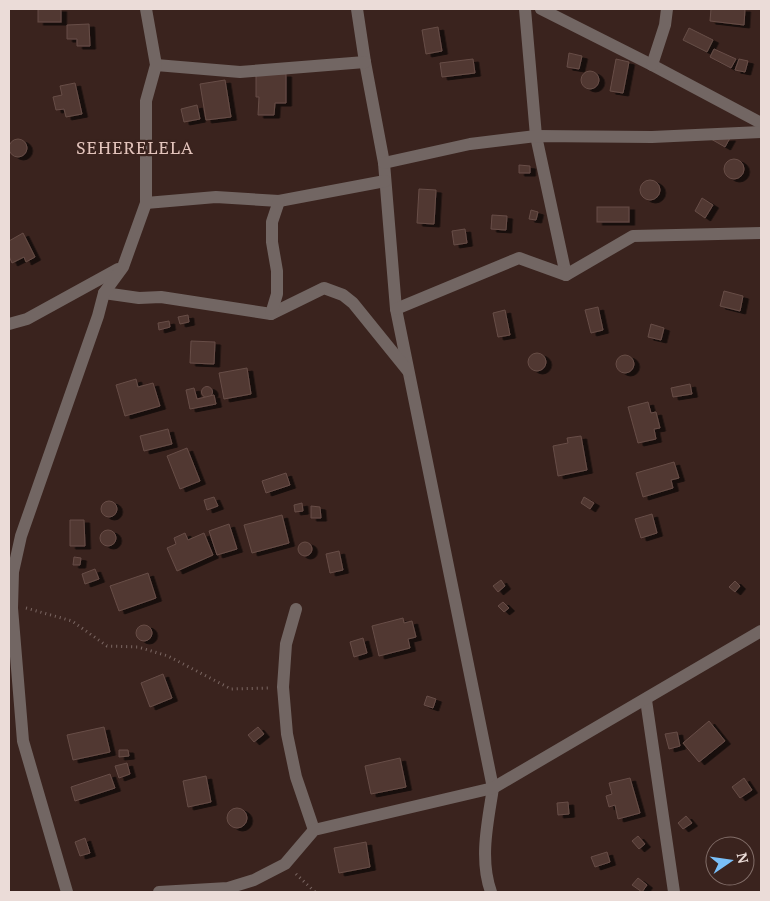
<svg xmlns="http://www.w3.org/2000/svg" width="770" height="901" font-family="'PT Serif',serif">
<style>
.building{fill:#513832;stroke:#674d47;filter:url(#shadow)}
.lines{fill:none;stroke-linecap:round;stroke-linejoin:round}
.path{stroke:#7b6763;stroke-width:3;stroke-dasharray:1 4;stroke-linecap:butt}
.minor{stroke:#726663;stroke-width:12}
.labels{text-anchor:middle;dominant-baseline:central;stroke-width:4.5;stroke-linejoin:round;paint-order:stroke}
.quarter-label{font-size:18px;letter-spacing:1px;fill:#e3c4bc;stroke:#3a231e}
</style>
<defs>
<filter id="shadow"><feDropShadow dx="5.5" dy="3" stdDeviation="0" flood-color="#0009"/></filter>
</defs>
<rect width="100%" height="100%" fill="#3a231e"/>
<!-- building -->
<g class="building">
<rect x="38" y="9" width="23" height="13"/>
<polygon points="711,9 745,9 744,25 710,21"/>
<polygon points="89,24 90,46 77,46 77,39 67,39 67,25"/>
<polygon points="438,27 442,51 426,54 422,30"/>
<polygon points="689,28 713,40 707,52 683,40"/>
<polygon points="714,49 736,59 731,68 710,57"/>
<polygon points="569,53 582,56 579,69 567,67"/>
<polygon points="473,59 475,73 442,77 440,63"/>
<polygon points="616,59 629,62 623,93 610,91"/>
<polygon points="739,59 748,61 745,72 735,70"/>
<circle cx="590" cy="80" r="9"/>
<polygon points="256,74 286,74 286,103 275,103 274,115 258,115 259,97 256,97"/>
<polygon points="225,80 231,117 206,120 200,84"/>
<polygon points="75,83 82,114 66,117 64,109 56,110 53,97 62,95 60,86"/>
<polygon points="197,105 200,119 184,122 181,109"/>
<polygon points="730,138 725,147 711,139"/>
<circle cx="18" cy="148" r="9"/>
<circle cx="734" cy="169" r="10"/>
<polygon points="519,165 530,166 530,173 519,173"/>
<circle cx="650" cy="190" r="10"/>
<polygon points="419,189 436,190 434,224 417,223"/>
<polygon points="702,198 713,205 705,218 695,211"/>
<rect x="597" y="207" width="32" height="15"/>
<polygon points="531,210 538,212 536,220 529,219"/>
<polygon points="492,215 507,216 506,230 491,229"/>
<polygon points="465,229 467,243 454,245 452,231"/>
<polygon points="23,233 35,257 26,262 24,257 12,263 9,256 9,241"/>
<polygon points="724,291 743,296 740,311 720,306"/>
<polygon points="598,307 603,330 591,333 585,310"/>
<polygon points="505,310 510,335 498,337 493,313"/>
<polygon points="188,315 189,322 180,324 178,317"/>
<polygon points="169,321 170,327 159,330 158,323"/>
<polygon points="651,324 664,328 661,340 648,337"/>
<polygon points="191,341 215,342 214,364 190,363"/>
<circle cx="537" cy="362" r="9"/>
<circle cx="625" cy="364" r="9"/>
<polygon points="247,368 251,394 224,399 219,373"/>
<polygon points="136,379 138,387 153,383 160,406 125,416 116,385"/>
<polygon points="690,384 692,394 673,397 671,388"/>
<circle cx="207" cy="392" r="5.5"/>
<polygon points="194,388 197,399 214,395 216,404 190,409 186,390"/>
<polygon points="648,402 651,413 656,412 660,428 654,429 656,439 638,443 628,407"/>
<polygon points="168,429 172,444 144,451 140,436"/>
<polygon points="581,436 587,470 558,476 553,446 568,443 567,438"/>
<polygon points="187,448 200,481 180,489 167,456"/>
<polygon points="674,462 679,478 671,480 673,488 643,497 636,473"/>
<polygon points="286,473 290,485 266,493 262,481"/>
<polygon points="214,497 218,506 207,510 204,500"/>
<polygon points="584,497 594,503 590,509 581,503"/>
<circle cx="109" cy="509" r="8"/>
<polygon points="302,503 303,511 295,512 294,505"/>
<polygon points="311,506 320,507 321,518 311,518"/>
<polygon points="652,514 657,533 641,538 635,519"/>
<polygon points="282,515 289,543 252,553 244,525"/>
<polygon points="70,520 84,520 85,546 70,546"/>
<polygon points="229,524 237,549 217,555 209,531"/>
<circle cx="108" cy="538" r="8"/>
<polygon points="185,533 188,540 204,533 213,555 177,571 167,548 176,544 174,538"/>
<circle cx="305" cy="549" r="7"/>
<polygon points="339,551 343,570 330,573 326,554"/>
<polygon points="74,557 81,558 80,565 73,565"/>
<polygon points="95,569 99,579 85,584 82,574"/>
<polygon points="148,573 156,598 119,611 110,586"/>
<polygon points="501,580 505,586 498,592 493,586"/>
<polygon points="735,581 740,586 735,592 729,587"/>
<polygon points="503,602 509,608 504,612 498,606"/>
<polygon points="403,618 404,623 412,621 416,637 408,639 410,648 379,656 372,626"/>
<circle cx="144" cy="633" r="8"/>
<polygon points="363,638 367,653 354,657 350,642"/>
<polygon points="163,674 172,698 150,707 141,683"/>
<polygon points="427,696 436,699 433,708 424,705"/>
<polygon points="709,721 725,741 699,762 683,743"/>
<polygon points="104,727 110,752 73,760 67,735"/>
<polygon points="258,727 264,734 254,742 248,735"/>
<polygon points="677,732 680,746 669,749 665,734"/>
<polygon points="119,750 128,750 129,756 119,757"/>
<polygon points="400,758 406,787 371,794 365,766"/>
<polygon points="127,763 130,774 119,778 115,766"/>
<polygon points="110,774 115,788 75,801 71,787"/>
<polygon points="206,776 211,802 188,807 183,781"/>
<polygon points="630,778 640,813 618,819 615,805 609,807 606,796 612,794 609,783"/>
<polygon points="744,778 752,790 740,798 732,787"/>
<polygon points="568,802 569,814 558,815 557,803"/>
<circle cx="237" cy="818" r="10"/>
<polygon points="686,816 692,823 683,829 678,823"/>
<polygon points="638,836 645,844 639,849 632,841"/>
<polygon points="85,838 90,853 80,856 75,842"/>
<polygon points="366,842 370,867 339,873 334,848"/>
<polygon points="607,852 610,862 595,867 591,857"/>
<polygon points="638,878 647,885 642,892 632,885"/>
</g>
<g class="lines">
<!-- path -->
<g class="path">
<polyline points="26,608 72,621 107,646 138,647 168,656 231,689 268,688"/>
<polyline points="296,874 315,892"/>
</g>
<!-- minor -->
<g class="minor">
<path d="M357,9L365,62L384,163L396,309L493,788C488,821 479,859 491,892"/>
<polyline points="525,9 536,136 566,275"/>
<polyline points="541,9 652,65 761,123"/>
<polyline points="156,65 240,72 365,62"/>
<polyline points="652,65 665,25 667,9"/>
<polyline points="384,163 470,144 536,136 652,137 761,132"/>
<polyline points="146,203 216,197 279,201 385,181"/>
<polyline points="104,293 139,298 161,297 271,314 324,288 343,295 353,303 408,371"/>
<polyline points="396,309 519,258 566,275 633,236 761,233"/>
<polyline points="271,314 277,294 277,271 272,242 272,222 279,201"/>
<polyline points="9,324 27,319 118,269"/>
<polyline points="296,609 286,644 283,687 287,734 296,777 314,830"/>
<polyline points="646,700 674,892"/>
<polyline points="67,892 23,741 12,608 13,572 21,536 98,316 104,293 123,267 146,203 146,101 156,65 146,9"/>
<polyline points="159,892 228,888 254,880 285,864 314,830 493,788 761,631"/>
</g>
</g>
<g class="labels">
<!-- quarter labels -->
<g class="quarter-label">
<text x="135" y="147">SEHERELELA</text>
</g>
</g>
<!-- border -->
<rect width="770" height="901" fill="none" stroke="#ebdcd8" stroke-width="20"/>
<!-- north arrow -->
<g transform="translate(730 861) rotate(77)"><circle r="24" fill="#3a231e" stroke="#816d68"/>
<path d="M0-4L9 19L0 12L-9 19Z" fill="#79bff8"/>
<text y="-8" font-size="14" font-weight="bold" text-anchor="middle" fill="#ebdcd8">N</text>
</g>
</svg>
